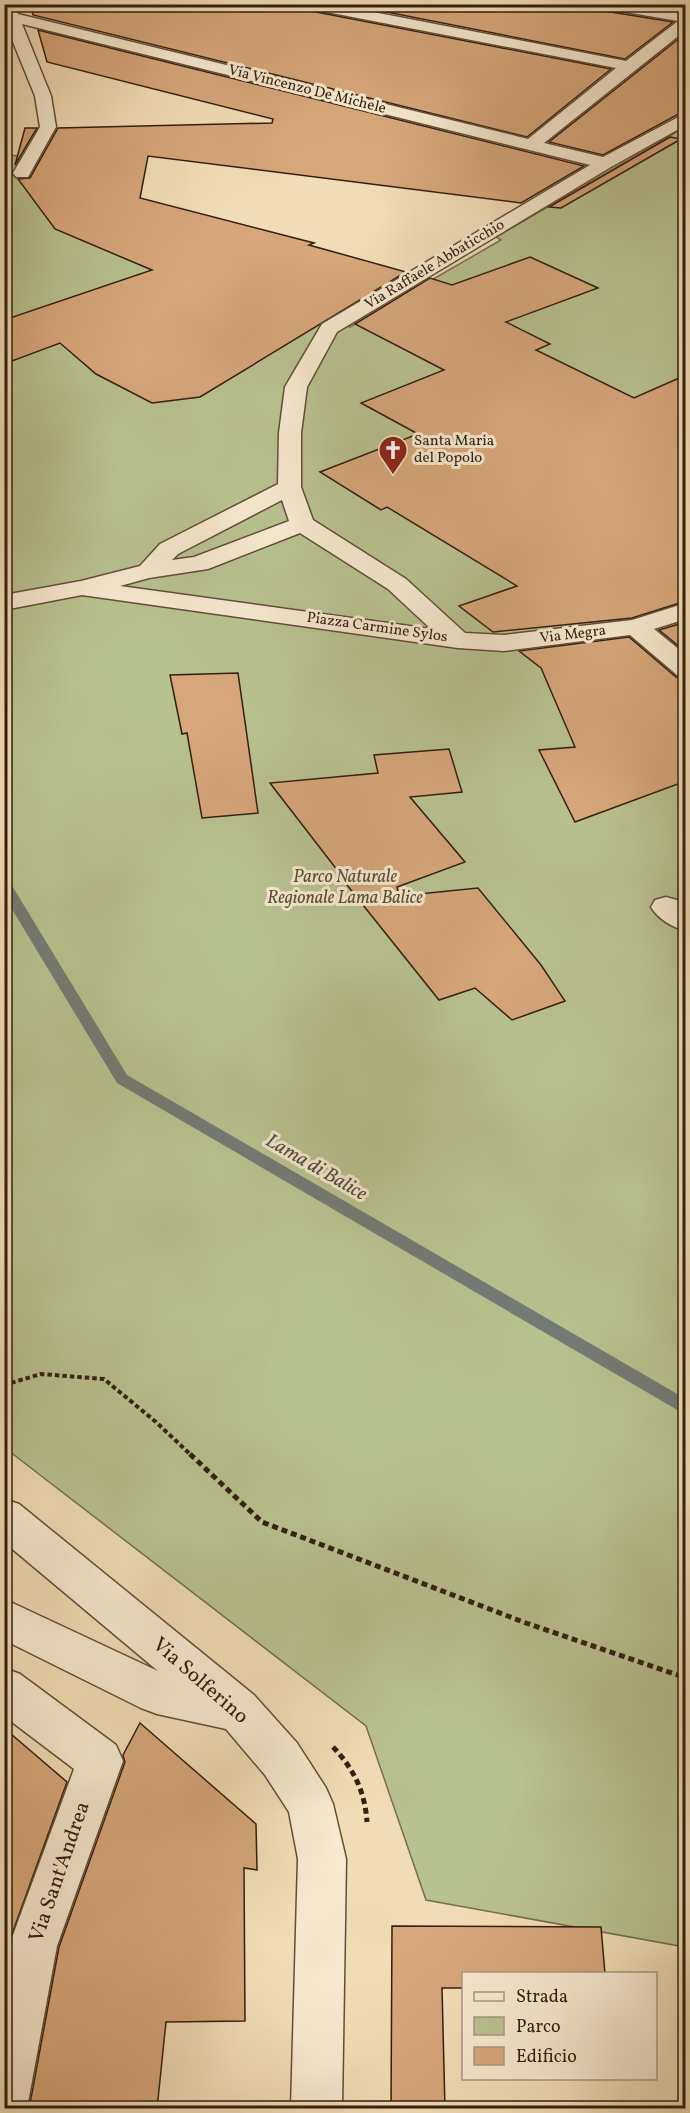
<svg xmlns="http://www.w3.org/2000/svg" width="690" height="2113" font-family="Vollkorn,serif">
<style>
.green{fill:#b8c28f;stroke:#74704f;stroke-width:1.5}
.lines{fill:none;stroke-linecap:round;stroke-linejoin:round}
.stream{fill:#747b76;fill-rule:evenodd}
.building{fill:#d7a67b;stroke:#311f0f;stroke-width:1.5}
.minor-casing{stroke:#614e38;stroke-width:3}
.path-far1{stroke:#311f0f;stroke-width:4;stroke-dasharray:4.5 3;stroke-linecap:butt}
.path{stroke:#311f0f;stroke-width:5;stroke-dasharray:6 4;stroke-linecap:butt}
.minor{fill:#f6e9cf;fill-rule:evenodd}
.labels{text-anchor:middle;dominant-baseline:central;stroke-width:6;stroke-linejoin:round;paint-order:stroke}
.far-street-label{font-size:15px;fill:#311f0f;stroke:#f6e9cf}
.far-poi-label{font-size:15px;fill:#311f0f;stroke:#f6e9cf;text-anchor:start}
.park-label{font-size:18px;font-style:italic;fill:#5a5035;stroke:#f6e9cf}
.water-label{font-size:20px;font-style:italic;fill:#534d42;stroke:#f6e9cf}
.near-street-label{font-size:21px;fill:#311f0f;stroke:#f6e9cf}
</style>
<rect width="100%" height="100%" fill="#f1ddb5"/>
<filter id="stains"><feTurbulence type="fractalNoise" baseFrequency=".00333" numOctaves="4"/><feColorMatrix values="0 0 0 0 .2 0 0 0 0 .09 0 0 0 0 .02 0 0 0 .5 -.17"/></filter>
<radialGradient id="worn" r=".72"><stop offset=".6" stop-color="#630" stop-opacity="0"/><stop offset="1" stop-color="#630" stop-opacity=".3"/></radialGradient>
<!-- green -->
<polygon class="green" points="685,127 685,1947 426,1900 366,1726 5,1448 4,154 46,160 142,257 350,327 501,240 496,237"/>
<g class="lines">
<!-- stream -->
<polygon class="stream" points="4,880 11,884 127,1075 686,1399 686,1415 117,1083 4,896"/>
</g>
<!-- building -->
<g class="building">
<polygon points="30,4 297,4 306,10 611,69 527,137 33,15"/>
<polygon points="346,4 452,4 489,11 499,4 561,4 673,22 625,59"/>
<polygon points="38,30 584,166 521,203 148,156 140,198 314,243 309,245 406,272 200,397 152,403 96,374 60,343 4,364 4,320 152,270 55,229 18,179 30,178 58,128 272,123 273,119 47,62"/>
<polygon points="686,33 686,110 603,155 549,142"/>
<polygon points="25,128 37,128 15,165"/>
<polygon points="670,137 681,139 561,208 549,207"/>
<polygon points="530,257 598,288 506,322 550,344 536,350 634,398 686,375 686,601 632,618 493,632 459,606 517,586 387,507 381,510 320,472 418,434 361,403 444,370 355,324 430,278 452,285"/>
<polygon points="686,622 686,652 659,630"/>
<polygon points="629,637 676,677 686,679 686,781 575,822 539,750 575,747 541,668 519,651"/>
<polygon points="238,673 258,813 202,818 187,733 182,734 170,675"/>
<polygon points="449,749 462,792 410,797 465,862 397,887 399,896 478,888 541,965 565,1001 512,1020 475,988 439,1000 339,875 341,875 270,783 378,773 374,755"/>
<polygon points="140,1723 256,1824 257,1870 244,1868 245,2021 166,2022 157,2109 29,2109 59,1947 125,1762 123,1755"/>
<polygon points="4,1728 67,1782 4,1956"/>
<polygon points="392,1926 601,1927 605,1974 464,1974 464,1988 442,1988 445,2109 391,2109"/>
</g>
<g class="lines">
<!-- minor casing -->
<g class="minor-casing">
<g id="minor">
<path d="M4,4H14L18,14L528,139L616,68L306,8L299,4H332L626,61L678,21L602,8L595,4H631L686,13V30L544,143L603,157L686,113V125L611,167L337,332L307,387L301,433V487L313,520L406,579L465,633L504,635L632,620L686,603V619L654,629L686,655V677L677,675L630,635L504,651L458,648L82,595L4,610V595L81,581L140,566L160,544L278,484L279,433L285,387L322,324L590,165L22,24L51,96L56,127L28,177H16L13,173L40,127L35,96L4,20ZM282,500L289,521L194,557L172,560L178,554ZM300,533L388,589L431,629L120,586L149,578L208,569Z"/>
<path d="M666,897L677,900L686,906V931C672,927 658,919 651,907L655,900Z"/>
<polygon points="4,1499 19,1504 254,1695 297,1743 326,1788 333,1804 346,1859 342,2108 291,2108 298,1859 289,1812 265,1775 226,1729 157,1714 141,1708 4,1640 4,1599 158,1671 4,1542"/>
<polygon points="4,1668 20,1674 116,1745 123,1761 57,1946 27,2108 4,2108 4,1968 9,1946 74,1769 4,1716"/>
</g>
</g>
<!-- path-far1 -->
<polyline class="path-far1" points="4,1385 41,1374 104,1379 156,1422 192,1456"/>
<!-- path -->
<g class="path">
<polyline points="190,1454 262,1522 526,1623 686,1678"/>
<path d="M333,1747C354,1769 365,1792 367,1822"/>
</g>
<!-- minor -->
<use href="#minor" class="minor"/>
</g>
<!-- icons -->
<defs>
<g id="church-pin" transform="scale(1.5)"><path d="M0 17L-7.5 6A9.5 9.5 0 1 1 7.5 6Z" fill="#8f2418" stroke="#f6e9cf"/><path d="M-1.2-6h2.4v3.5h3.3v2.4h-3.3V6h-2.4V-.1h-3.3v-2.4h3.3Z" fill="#fff"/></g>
</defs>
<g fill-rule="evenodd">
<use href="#church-pin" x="393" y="450"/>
</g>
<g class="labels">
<!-- far-street labels -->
<g class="far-street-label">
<text transform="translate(307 90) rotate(14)">Via Vincenzo De Michele</text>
<text transform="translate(435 265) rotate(-31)">Via Raffaele Abbaticchio</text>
<text transform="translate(377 628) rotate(8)">Piazza Carmine Sylos</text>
<text transform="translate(573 635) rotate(-7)">Via Megra</text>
</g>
<!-- far-poi labels -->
<g class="far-poi-label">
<text x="414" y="441">Santa Maria<tspan x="414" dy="17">del Popolo</tspan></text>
</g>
<!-- park labels -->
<g class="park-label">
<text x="345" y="877">Parco Naturale<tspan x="345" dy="21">Regionale Lama Balice</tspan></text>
</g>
<!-- water labels -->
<g class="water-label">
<text transform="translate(316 1168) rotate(30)">Lama di Balice</text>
</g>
<!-- near-street labels -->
<g class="near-street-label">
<text transform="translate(200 1681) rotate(41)">Via Solferino</text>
<text transform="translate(60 1872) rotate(-71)">Via Sant'Andrea</text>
</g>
</g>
<!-- margin -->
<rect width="690" height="2113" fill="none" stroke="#f1ddb5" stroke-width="24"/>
<rect x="6" y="6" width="678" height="2101" fill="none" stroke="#311f0f" stroke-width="3"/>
<rect x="12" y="12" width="666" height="2089" fill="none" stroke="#311f0f" stroke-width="1.5"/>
<!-- legend -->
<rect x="462" y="1972" width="195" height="108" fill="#f6e9cf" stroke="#a79882" stroke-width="1.5"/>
<rect x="474" y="1992" width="30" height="9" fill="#f6e9cf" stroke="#a79882" stroke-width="1.5"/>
<text x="516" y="2002" font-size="18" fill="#311f0f">Strada</text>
<rect x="474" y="2017" width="30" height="18" fill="#b8c28f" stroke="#a79882" stroke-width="1.5"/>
<text x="516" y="2032" font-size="18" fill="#311f0f">Parco</text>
<rect x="474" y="2047" width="30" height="18" fill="#d7a67b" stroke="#a79882" stroke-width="1.5"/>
<text x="516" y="2062" font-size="18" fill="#311f0f">Edificio</text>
<rect width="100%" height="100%" filter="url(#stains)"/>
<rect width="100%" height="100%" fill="url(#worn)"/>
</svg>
